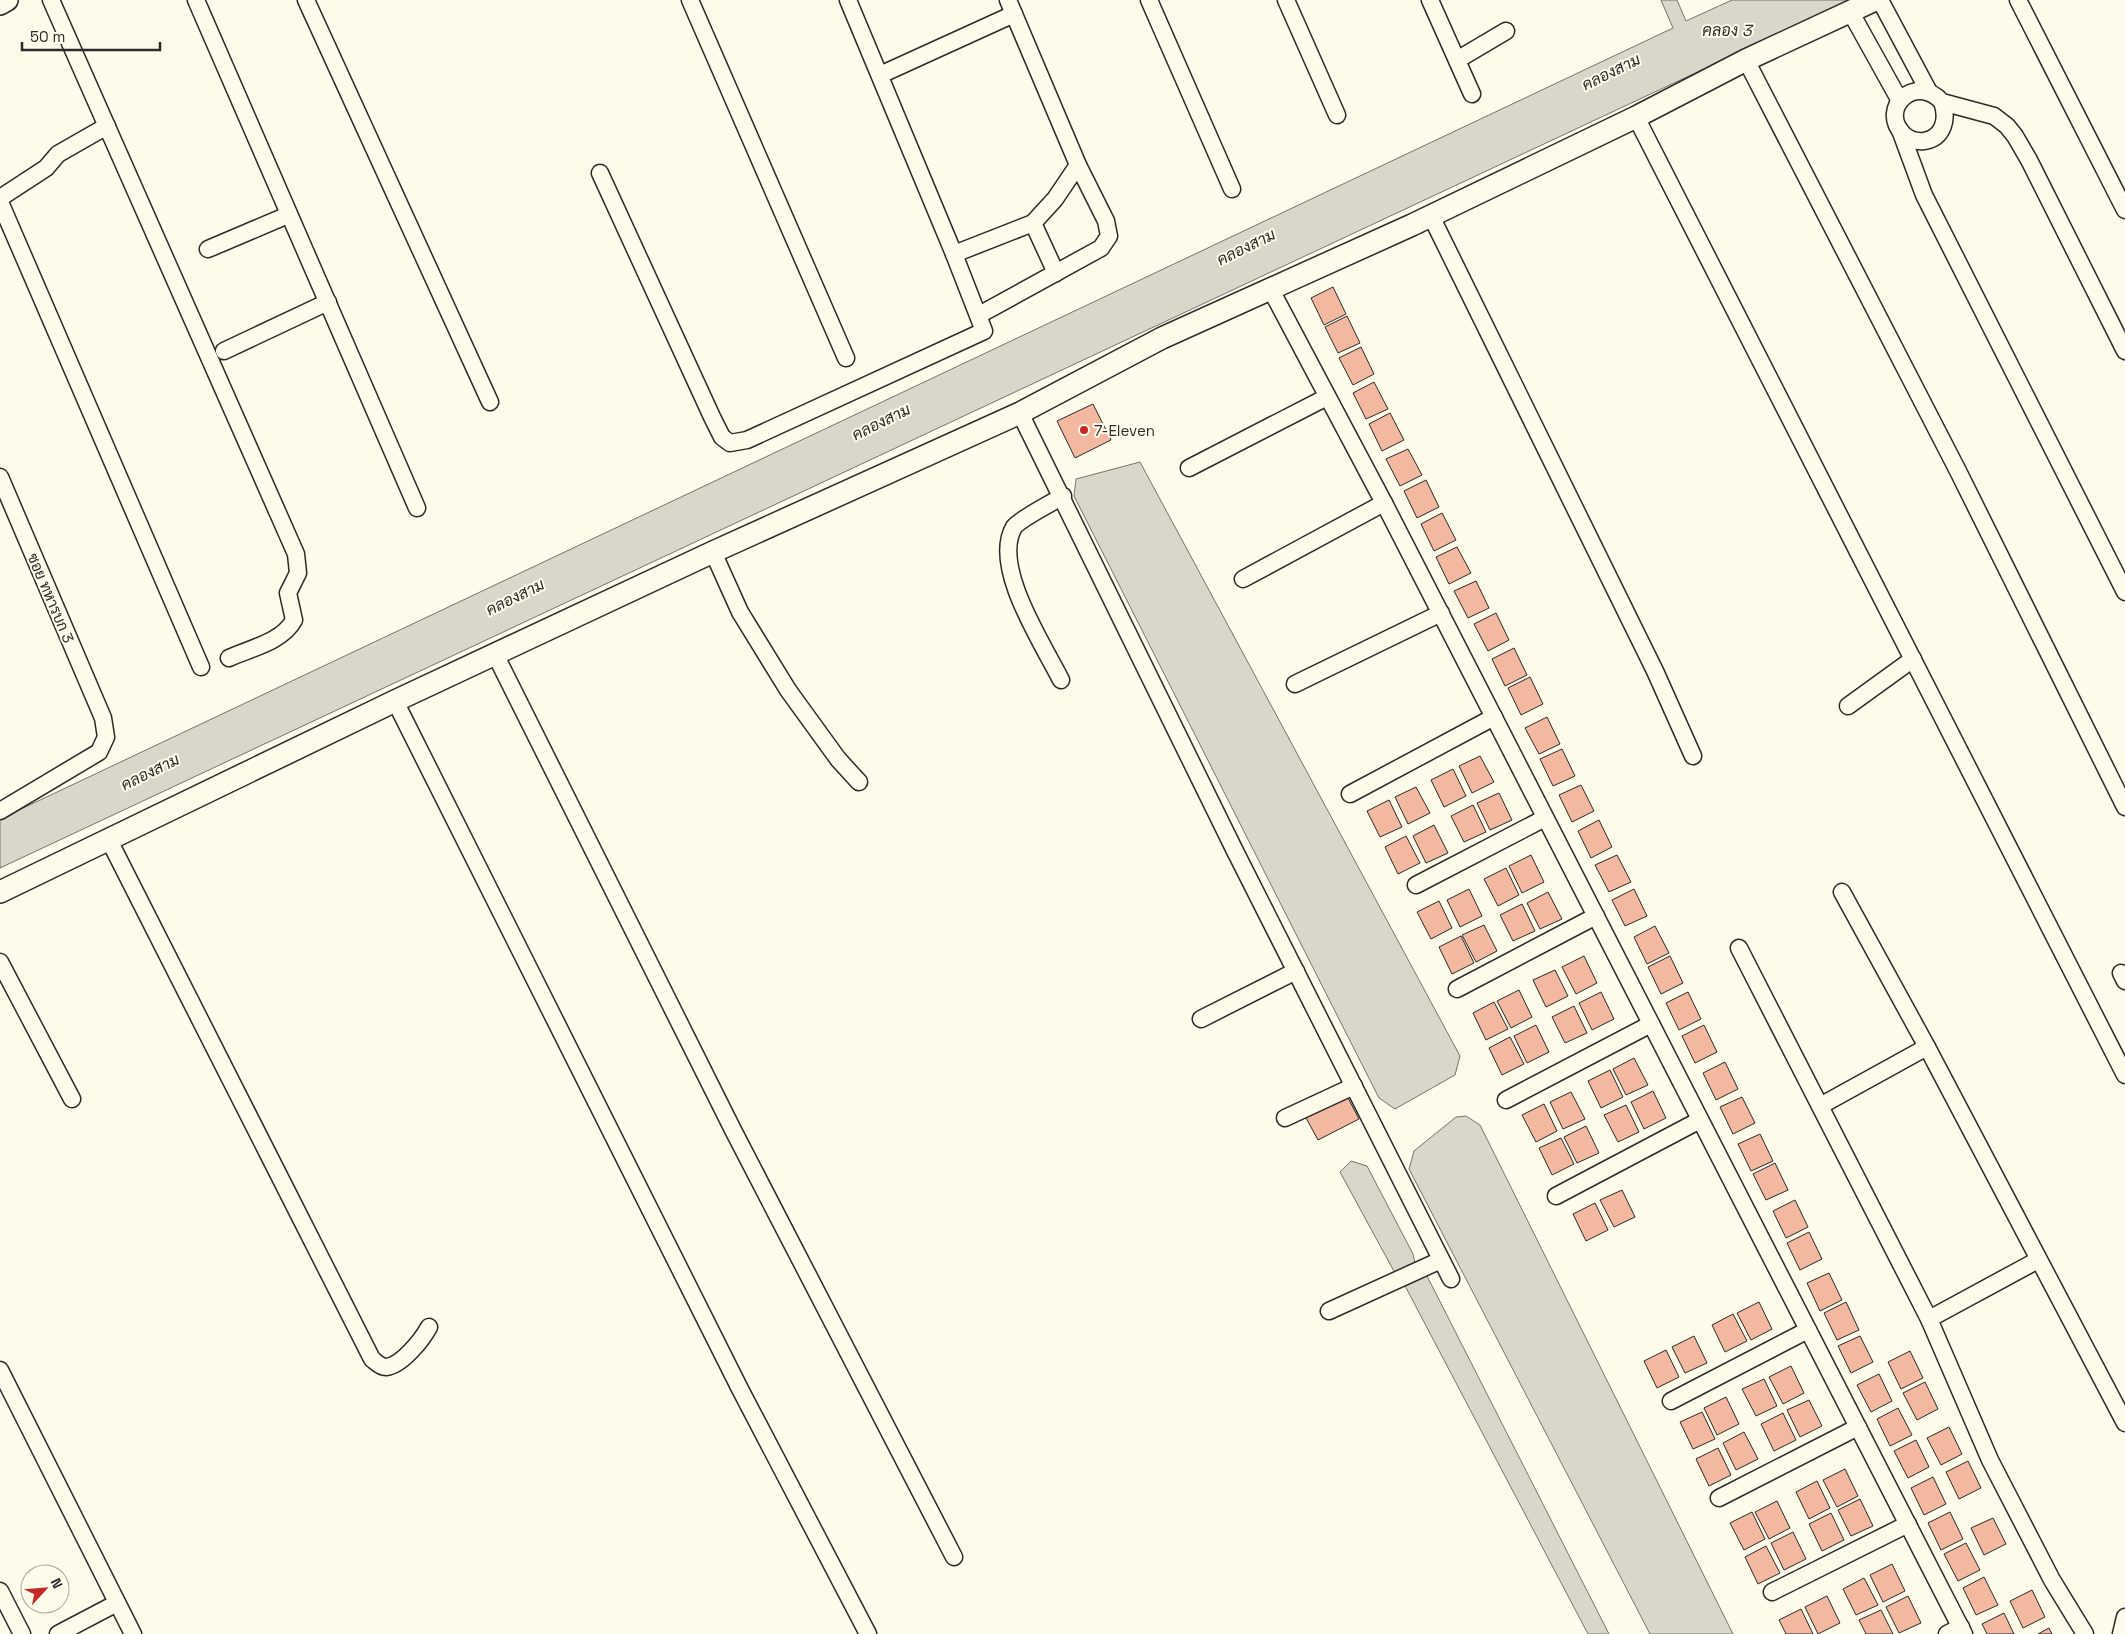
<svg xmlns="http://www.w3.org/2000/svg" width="2125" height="1634" font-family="'Space Grotesk',Sarabun,sans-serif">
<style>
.water{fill:#d8d7c9;stroke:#74746e}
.building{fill:#f2b8a0;stroke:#2b2b2b}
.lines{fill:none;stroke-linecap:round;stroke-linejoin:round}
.minor-casing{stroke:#2b2b2b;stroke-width:19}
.tertiary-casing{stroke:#2b2b2b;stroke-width:24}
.minor{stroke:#fdfbea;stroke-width:16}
.tertiary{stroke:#fdfbea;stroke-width:21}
.poi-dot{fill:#c62828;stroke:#fdfbea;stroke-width:2}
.labels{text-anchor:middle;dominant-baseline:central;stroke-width:4;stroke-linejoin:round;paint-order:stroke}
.poi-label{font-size:15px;fill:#2b2b2b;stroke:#fdfbea;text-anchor:start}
.street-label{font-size:15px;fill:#2b2b2b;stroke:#fdfbea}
.water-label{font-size:16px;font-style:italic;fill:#2b2b2b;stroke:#fdfbea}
</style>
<rect width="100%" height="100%" fill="#fdfbea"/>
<!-- water -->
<g class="water">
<polygon points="1661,0 1677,0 1686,21 1732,0 1851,0 0,868 0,819 1673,28"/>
<polygon points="1140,462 1460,1056 1455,1075 1395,1109 1379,1098 1074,496 1076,479"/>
<polygon points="1466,1116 1480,1125 1733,1634 1650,1634 1409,1169 1414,1151 1456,1117"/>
<polygon points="1351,1161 1367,1166 1413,1254 1415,1263 1396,1275 1340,1172"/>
<polygon points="1416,1273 1427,1276 1609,1634 1588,1634 1403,1282"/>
</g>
<!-- building -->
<g class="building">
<polygon points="1333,287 1346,314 1324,325 1311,298"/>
<polygon points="1347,316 1360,343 1338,353 1325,327"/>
<polygon points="1361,347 1374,374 1353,385 1339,358"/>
<polygon points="1374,382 1388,409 1366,419 1353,393"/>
<polygon points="1093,404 1111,440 1075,458 1057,421"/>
<polygon points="1390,413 1404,440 1382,451 1369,424"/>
<polygon points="1408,449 1422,475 1400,486 1386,459"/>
<polygon points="1426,480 1439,507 1417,518 1404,491"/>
<polygon points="1442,513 1456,540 1434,551 1421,524"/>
<polygon points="1457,547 1471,573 1449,584 1436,557"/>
<polygon points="1476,581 1489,608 1468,618 1454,591"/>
<polygon points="1496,613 1509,640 1488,651 1474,624"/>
<polygon points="1514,648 1527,675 1505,686 1492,659"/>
<polygon points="1530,677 1543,704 1521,715 1508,688"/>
<polygon points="1547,717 1560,744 1539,754 1525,728"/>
<polygon points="1562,749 1575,776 1553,786 1540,759"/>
<polygon points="1480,756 1494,782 1472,793 1459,766"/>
<polygon points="1453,769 1466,796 1444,807 1431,780"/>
<polygon points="1581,785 1594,811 1572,822 1559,795"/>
<polygon points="1416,787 1430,813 1408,824 1395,797"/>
<polygon points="1499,793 1512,820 1490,830 1477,803"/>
<polygon points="1389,800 1402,827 1380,837 1367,811"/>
<polygon points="1473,805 1486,832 1464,842 1451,816"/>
<polygon points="1599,820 1612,847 1591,858 1578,831"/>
<polygon points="1434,825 1448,853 1426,863 1413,836"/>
<polygon points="1406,836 1420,863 1398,874 1385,847"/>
<polygon points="1531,855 1544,882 1522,893 1509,866"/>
<polygon points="1617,855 1631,882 1609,892 1595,865"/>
<polygon points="1506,868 1519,895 1498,906 1484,879"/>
<polygon points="1469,889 1482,916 1460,927 1447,900"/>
<polygon points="1634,889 1647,916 1625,926 1612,900"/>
<polygon points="1548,892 1562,919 1540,929 1527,903"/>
<polygon points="1439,901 1452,928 1431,939 1417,912"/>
<polygon points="1522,904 1535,931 1513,941 1500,915"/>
<polygon points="1484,925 1497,951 1476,962 1462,935"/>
<polygon points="1655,926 1669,953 1647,964 1634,937"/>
<polygon points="1461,936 1474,963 1452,974 1439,947"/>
<polygon points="1584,956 1597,983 1576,994 1562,967"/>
<polygon points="1670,956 1683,983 1661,994 1648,967"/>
<polygon points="1555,970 1568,996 1546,1007 1533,980"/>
<polygon points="1519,990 1532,1017 1511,1028 1497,1001"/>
<polygon points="1601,992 1614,1019 1592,1030 1579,1003"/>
<polygon points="1688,992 1701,1019 1679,1030 1666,1003"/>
<polygon points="1494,1002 1508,1029 1486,1040 1473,1013"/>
<polygon points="1574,1006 1587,1033 1565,1043 1552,1017"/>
<polygon points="1536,1025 1549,1052 1527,1063 1514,1036"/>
<polygon points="1704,1025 1717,1052 1695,1063 1682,1036"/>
<polygon points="1510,1037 1524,1064 1502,1075 1489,1048"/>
<polygon points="1634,1058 1648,1085 1626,1095 1613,1069"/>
<polygon points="1725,1062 1738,1089 1716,1100 1703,1073"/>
<polygon points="1610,1070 1623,1097 1601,1108 1588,1081"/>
<polygon points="1653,1091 1666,1118 1644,1129 1631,1102"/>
<polygon points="1571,1092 1585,1119 1563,1129 1550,1102"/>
<polygon points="1346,1094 1359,1119 1318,1140 1305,1116"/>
<polygon points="1742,1097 1755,1123 1733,1134 1720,1107"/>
<polygon points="1544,1104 1557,1131 1536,1142 1522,1115"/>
<polygon points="1626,1105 1639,1132 1618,1142 1604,1115"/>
<polygon points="1586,1126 1599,1153 1577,1163 1564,1137"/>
<polygon points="1760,1134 1773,1161 1751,1171 1738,1144"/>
<polygon points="1561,1138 1574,1164 1552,1175 1539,1148"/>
<polygon points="1775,1163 1788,1190 1766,1200 1753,1174"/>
<polygon points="1622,1190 1635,1217 1614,1227 1600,1200"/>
<polygon points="1795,1200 1808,1227 1786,1238 1773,1211"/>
<polygon points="1595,1203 1608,1230 1586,1241 1573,1214"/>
<polygon points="1809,1232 1822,1259 1800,1270 1787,1243"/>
<polygon points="1829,1273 1842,1300 1820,1311 1807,1283"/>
<polygon points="1759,1302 1772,1329 1751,1340 1737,1313"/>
<polygon points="1846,1302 1859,1330 1837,1340 1824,1313"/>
<polygon points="1733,1314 1747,1341 1725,1352 1712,1325"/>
<polygon points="1694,1336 1707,1363 1685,1373 1672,1347"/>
<polygon points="1860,1336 1873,1362 1851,1373 1838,1346"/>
<polygon points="1666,1350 1679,1377 1657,1388 1644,1361"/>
<polygon points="1910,1351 1923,1378 1901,1389 1888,1362"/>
<polygon points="1791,1366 1804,1393 1783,1404 1769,1377"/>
<polygon points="1879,1374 1892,1401 1871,1412 1857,1385"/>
<polygon points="1764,1379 1777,1406 1756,1416 1742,1389"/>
<polygon points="1925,1382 1938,1409 1917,1420 1903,1393"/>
<polygon points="1726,1397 1739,1424 1717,1435 1704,1408"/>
<polygon points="1809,1400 1822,1426 1800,1437 1787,1410"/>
<polygon points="1898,1408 1912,1435 1890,1446 1877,1419"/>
<polygon points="1702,1412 1715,1439 1693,1449 1680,1422"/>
<polygon points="1783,1413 1796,1440 1774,1451 1761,1424"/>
<polygon points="1949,1427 1962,1454 1941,1465 1927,1438"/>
<polygon points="1744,1432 1758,1459 1736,1470 1723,1443"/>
<polygon points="1916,1440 1929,1467 1908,1478 1894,1451"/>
<polygon points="1718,1448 1731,1475 1709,1486 1696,1459"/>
<polygon points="1968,1461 1981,1488 1959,1499 1946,1472"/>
<polygon points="1845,1469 1858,1496 1837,1507 1823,1480"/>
<polygon points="1933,1477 1946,1504 1924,1515 1911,1488"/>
<polygon points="1817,1481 1830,1508 1809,1519 1796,1492"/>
<polygon points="1860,1499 1873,1526 1851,1536 1838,1510"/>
<polygon points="1777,1501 1790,1528 1769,1539 1755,1512"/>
<polygon points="1752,1512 1765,1539 1744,1550 1730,1523"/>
<polygon points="1950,1512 1963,1539 1941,1550 1928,1523"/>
<polygon points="1831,1513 1844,1540 1822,1551 1809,1524"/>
<polygon points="1993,1518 2006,1544 1984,1555 1971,1528"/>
<polygon points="1793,1532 1806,1559 1784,1570 1771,1543"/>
<polygon points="1966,1543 1980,1570 1958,1581 1944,1554"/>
<polygon points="1766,1546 1780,1573 1758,1584 1745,1557"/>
<polygon points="1892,1564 1905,1591 1883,1602 1870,1575"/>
<polygon points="1984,1577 1998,1605 1976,1615 1963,1588"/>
<polygon points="1864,1578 1878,1605 1856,1615 1843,1589"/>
<polygon points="2032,1590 2045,1617 2023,1628 2010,1601"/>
<polygon points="1827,1596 1840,1623 1818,1634 1805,1607"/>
<polygon points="1908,1596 1921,1623 1899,1633 1886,1607"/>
<polygon points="1801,1609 1813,1634 1786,1634 1779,1620"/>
<polygon points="1881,1610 1893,1634 1866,1634 1859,1620"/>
<polygon points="2004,1613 2014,1634 1987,1634 1982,1624"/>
<polygon points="2049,1628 2052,1634 2038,1634"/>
</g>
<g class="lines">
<!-- minor casing -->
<g class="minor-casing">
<g id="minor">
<path d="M51,0L296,554L298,573L288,593L294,620C282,642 251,648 229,658"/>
<polyline points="196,0 417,508"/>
<polyline points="306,0 490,402"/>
<polyline points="690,0 846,358"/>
<polyline points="1149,0 1232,189"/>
<polyline points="1286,0 1337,115"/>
<polyline points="1430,0 1472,94"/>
<polyline points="1880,0 1929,92"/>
<polyline points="2018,0 2125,210"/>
<polyline points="1850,11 1900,101"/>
<polyline points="1457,60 1506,31"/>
<polyline points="1746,60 1958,471 2125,807"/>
<polyline points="880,75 1014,14"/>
<path d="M1942,102C1948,118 1944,138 1924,141C1916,142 1908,139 1903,134C1878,108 1916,73 1942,102L1994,116L2007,126L2015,136L2029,160L2125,351"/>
<polyline points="1636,117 2125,1075"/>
<polyline points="1900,130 1924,195 2125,592"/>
<polyline points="600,173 712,417 722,437 730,443 747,440 984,331 954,254 848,0"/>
<polyline points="0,198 46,168 58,154 107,126"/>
<polyline points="0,202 201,667"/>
<polyline points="1431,216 1655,671 1693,756"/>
<polyline points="1033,223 1056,273"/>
<polyline points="208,249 288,215"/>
<polyline points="954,254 1033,223 1055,199 1078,165"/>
<polyline points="1270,288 1384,503 1964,1634"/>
<polyline points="979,315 1101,248 1109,236 1106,221 1078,165 1008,0"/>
<polyline points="224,351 328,302"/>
<polyline points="1020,413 1234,849 1451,1279"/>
<polyline points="1189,468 1327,397"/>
<polyline points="0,477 103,718 106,737 99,752 0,811"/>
<polyline points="713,552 740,612 788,690 838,759 859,782"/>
<polyline points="1243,579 1384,503"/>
<polyline points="495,654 733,1130 954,1557"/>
<path d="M1061,680C1043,644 991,566 1014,527C1020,519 1053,502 1063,496"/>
<polyline points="1295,684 1441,613"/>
<polyline points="395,701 740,1389 868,1634"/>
<polyline points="1848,706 1913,659"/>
<polyline points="1350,794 1494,717"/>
<path d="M109,840L372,1359C376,1362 380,1367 386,1367C401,1366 422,1340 429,1327"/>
<polyline points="1416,885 1545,818"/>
<polyline points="1842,892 1927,1047 2125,1423"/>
<polyline points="1739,948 1929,1319 1990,1460 2052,1580 2085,1634"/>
<polyline points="0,962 72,1099"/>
<polyline points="2121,973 2125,981"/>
<polyline points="1457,989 1596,916"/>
<polyline points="1201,1019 1296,971"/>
<polyline points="1506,1100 1651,1024"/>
<polyline points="1820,1106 1927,1047"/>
<polyline points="1285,1118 1354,1086"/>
<polyline points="1556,1196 1700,1120"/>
<polyline points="1329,1311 1441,1260"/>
<polyline points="1929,1319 2038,1260"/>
<polyline points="0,1370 133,1634"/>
<polyline points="1671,1401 1808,1330"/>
<polyline points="1719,1498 1858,1427"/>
<polyline points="0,1591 22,1634"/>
<polyline points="1772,1592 1908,1524"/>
<polyline points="58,1634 117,1603"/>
<polyline points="1947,1634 1961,1627"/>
<polyline points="2121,1634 2125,1617"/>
</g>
</g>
<!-- tertiary casing -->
<g class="tertiary-casing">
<g id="tertiary">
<polyline points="0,4 7,0"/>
<polyline points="0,892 395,701 713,552 1020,413 1162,338 1412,225 1636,117 1746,60 1875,0"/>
</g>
</g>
<!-- minor -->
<use href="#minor" class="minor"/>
<!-- tertiary -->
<use href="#tertiary" class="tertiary"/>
</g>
<!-- markers -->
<circle class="poi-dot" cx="1084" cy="430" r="5"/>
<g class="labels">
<!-- poi labels -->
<g class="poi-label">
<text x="1094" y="430">7-Eleven</text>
</g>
<!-- street labels -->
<g class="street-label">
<text transform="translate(51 598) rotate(67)">ซอย ทหารบก 3</text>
</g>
<!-- water labels -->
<g class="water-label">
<text x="1727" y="30">คลอง 3</text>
<text transform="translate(1611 72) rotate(-26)">คลองสาม</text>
<text transform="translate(1246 247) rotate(-26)">คลองสาม</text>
<text transform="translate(881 422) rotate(-26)">คลองสาม</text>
<text transform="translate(515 597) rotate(-26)">คลองสาม</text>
<text transform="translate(150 772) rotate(-26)">คลองสาม</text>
</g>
</g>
<!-- north arrow -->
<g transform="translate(45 1589) rotate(64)"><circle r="24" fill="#fdfbea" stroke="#a9a89e"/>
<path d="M0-4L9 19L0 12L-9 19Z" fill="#c62828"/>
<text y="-8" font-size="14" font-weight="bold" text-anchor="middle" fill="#2b2b2b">N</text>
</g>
<!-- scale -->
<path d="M22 42v8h138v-8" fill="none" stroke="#2b2b2b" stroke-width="2.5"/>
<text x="30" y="42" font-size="15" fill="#2b2b2b" stroke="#fdfbea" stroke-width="4" paint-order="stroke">50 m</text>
</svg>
